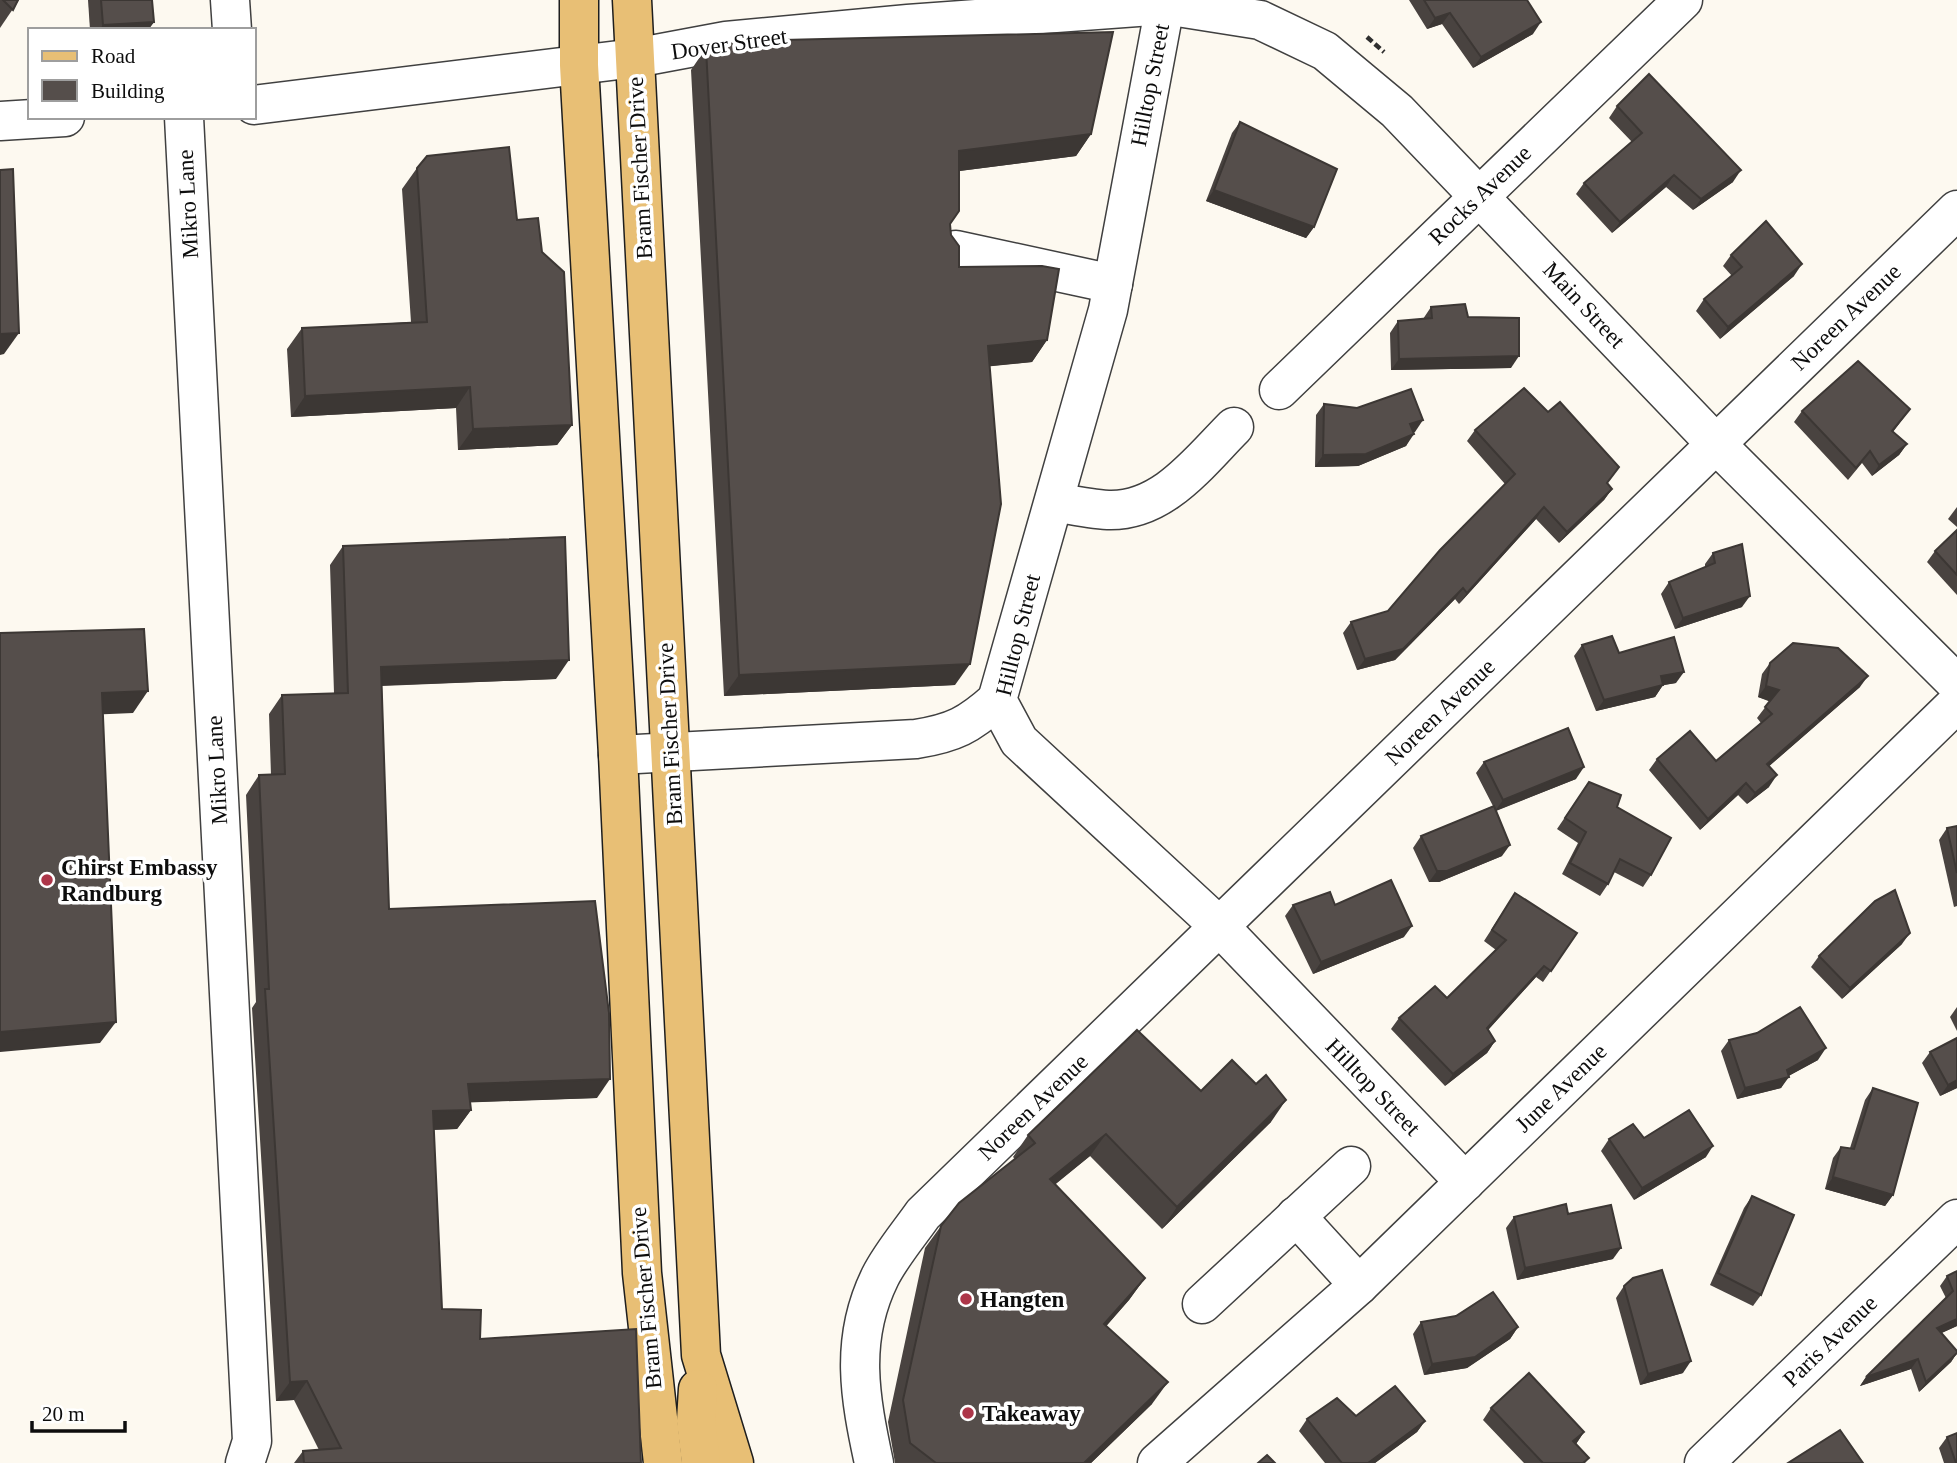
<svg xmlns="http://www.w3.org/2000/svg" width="1957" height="1463" font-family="Georgia,serif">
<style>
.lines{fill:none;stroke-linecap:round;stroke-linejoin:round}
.minor-casing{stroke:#404040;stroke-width:41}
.major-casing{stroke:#1e1e1e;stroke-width:41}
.path{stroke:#2f2f2f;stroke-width:4.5;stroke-dasharray:7 3.5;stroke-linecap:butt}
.minor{stroke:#fff;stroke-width:38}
.major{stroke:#e8bf75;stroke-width:38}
.wall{fill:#494340}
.shaded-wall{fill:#3c3734}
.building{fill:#554e4b;stroke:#3c3734;stroke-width:2}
.poi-dot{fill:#ad3649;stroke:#fff;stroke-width:2.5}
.labels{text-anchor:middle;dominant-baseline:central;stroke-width:7;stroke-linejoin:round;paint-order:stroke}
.street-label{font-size:23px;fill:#0d0d0d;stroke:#fff}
.poi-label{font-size:23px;font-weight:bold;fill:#0d0d0d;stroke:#fff;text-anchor:start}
</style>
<rect width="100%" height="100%" fill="#fdf9f0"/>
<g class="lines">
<!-- minor casing -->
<g class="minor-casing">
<g id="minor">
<polyline points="230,0 232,30"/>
<polyline points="1172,0 1165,5 1108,310 997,700 1019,741 1219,926 1465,1182"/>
<polyline points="254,105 635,58 726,41 908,24 1165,5 1260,20 1325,51 1397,111 1716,444 1957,684"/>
<polyline points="184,117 252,1441 245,1463"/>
<polyline points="0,121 65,117"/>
<polyline points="956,250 1113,284"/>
<polyline points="1279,390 1683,0"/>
<path d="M1054,502C1071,505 1090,509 1108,510C1163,512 1199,462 1234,427"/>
<path d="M618,755L916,739C954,733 969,725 997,700"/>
<polyline points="1296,1216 1359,1285"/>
<polyline points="1202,1304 1351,1166"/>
<path d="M874,1463C860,1398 849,1340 880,1277C891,1255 909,1234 923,1214L1957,210"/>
<polyline points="1157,1463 1359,1285 1957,703"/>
<polyline points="1704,1463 1957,1219"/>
</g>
</g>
<!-- major casing -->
<g class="major-casing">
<g id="major">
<polyline points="579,0 579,65 618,755 642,1273 663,1463"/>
<polyline points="632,0 701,1355 734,1463"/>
<polyline points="698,1389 696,1421 701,1463"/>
</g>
</g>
<!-- path -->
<polyline class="path" points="1367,37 1384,52"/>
<!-- minor -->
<use href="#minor" class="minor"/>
<!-- major -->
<use href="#major" class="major"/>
</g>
<!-- wall -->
<g class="wall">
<polygon points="0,0 19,0 0,28"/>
<polygon points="88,0 152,0 154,22 148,30 90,30"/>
<polygon points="1409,0 1527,0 1533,34 1473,68 1442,24 1427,29"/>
<polygon points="706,48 1091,134 1076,156 959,171 950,224 951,235 959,267 1047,340 1032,362 990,366 955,685 724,696 691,70"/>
<polygon points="1617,106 1733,182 1693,210 1666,187 1612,233 1576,194 1584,183 1632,142 1609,118"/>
<polygon points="1240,122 1314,227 1306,238 1206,201 1232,133"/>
<polygon points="417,168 517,220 542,252 572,425 557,445 458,450 456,408 291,417 287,349 302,328 411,322 402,189"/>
<polygon points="1731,255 1794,276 1720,339 1696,311 1704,299 1732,276 1723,266"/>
<polygon points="1431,307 1468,317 1511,368 1391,370 1390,333 1398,321 1423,319"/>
<polygon points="1324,404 1415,432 1413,432 1406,446 1358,466 1315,467 1316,415"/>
<polygon points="1910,409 1893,432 1907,444 1899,455 1872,476 1862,463 1848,480 1794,422 1802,411"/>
<polygon points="1475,430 1607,484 1612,489 1604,500 1559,543 1536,519 1459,604 1455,599 1395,660 1357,670 1343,633 1351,622 1388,611 1505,484 1467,441"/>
<polygon points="1957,507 1957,527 1948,519"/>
<polygon points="1957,530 1957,595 1927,562 1935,551"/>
<polygon points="343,546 556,679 382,686 389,909 597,1098 470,1102 471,1110 457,1129 433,1130 442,1309 641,1463 294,1463 303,1451 319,1450 294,1400 276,1401 252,1008 256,1002 246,795 259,775 271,775 269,714 282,695 334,693 330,565"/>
<polygon points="1713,553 1742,607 1675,629 1661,594 1669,582 1705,567 1705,564"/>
<polygon points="1582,645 1619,653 1676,683 1663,685 1655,697 1596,711 1574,656"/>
<polygon points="1770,663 1860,687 1769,766 1769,787 1747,804 1738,795 1700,830 1649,770 1657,759 1716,761 1761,723 1757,718 1770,701 1758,697 1762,674"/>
<polygon points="1484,762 1576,779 1496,811 1502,856 1439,882 1429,882 1413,848 1421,836 1493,806 1476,773"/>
<polygon points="1589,782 1617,807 1651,875 1643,887 1614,872 1608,884 1600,896 1562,874 1578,843 1557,829"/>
<polygon points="1957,826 1957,906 1954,907 1939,840 1947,828"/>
<polygon points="1515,893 1577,933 1543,982 1536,977 1488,1030 1495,1041 1487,1053 1445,1086 1391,1029 1399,1018 1447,998 1496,950 1484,941"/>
<polygon points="1293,905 1335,905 1404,937 1313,974 1285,916"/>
<polygon points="1902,944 1842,999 1811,967 1819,956"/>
<polygon points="1957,1007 1957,1031 1950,1017"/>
<polygon points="1957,1038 1957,1088 1940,1096 1922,1063 1930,1052"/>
<polygon points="1729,1040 1818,1060 1788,1076 1781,1088 1737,1099 1721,1051"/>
<polygon points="1873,1088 1893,1195 1885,1206 1825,1189 1833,1158 1841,1147 1850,1148 1865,1100"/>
<polygon points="1201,1091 1271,1122 1162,1229 1090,1156 1055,1184 1145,1278 1129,1300 1106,1326 1152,1404 1091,1463 895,1463 888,1422 925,1248 941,1226 1015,1159 1013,1157 1028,1135"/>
<polygon points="1644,1138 1706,1157 1634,1200 1601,1151 1609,1139"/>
<polygon points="1752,1196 1761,1295 1753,1306 1710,1285 1744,1208"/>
<polygon points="1568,1214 1613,1259 1517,1280 1506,1228 1514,1217"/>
<polygon points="1957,1271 1957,1326 1941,1333 1957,1353 1951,1362 1919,1392 1911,1369 1860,1386 1866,1377 1946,1298 1940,1286 1947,1276"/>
<polygon points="1624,1286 1683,1373 1640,1385 1616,1298"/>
<polygon points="1421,1322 1518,1327 1510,1339 1467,1368 1424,1375 1413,1334"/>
<polygon points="1491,1408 1584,1432 1576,1444 1589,1458 1585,1463 1524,1463 1483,1420"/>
<polygon points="1356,1416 1425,1421 1417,1432 1375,1463 1325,1463 1299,1431 1307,1419"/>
<polygon points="1947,1437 1957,1463 1944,1463 1939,1448"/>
</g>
<!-- shaded-wall -->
<g class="shaded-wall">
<polygon points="1450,13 1442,24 1427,29 1435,18"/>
<polygon points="154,22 148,30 99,30 103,25"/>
<polygon points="1541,22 1533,34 1473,68 1481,57"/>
<polygon points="1091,134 1076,156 944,173 959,151"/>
<polygon points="1741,170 1733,182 1693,210 1701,199"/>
<polygon points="1674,175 1666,187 1612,233 1620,222"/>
<polygon points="1214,190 1314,227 1306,238 1206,201"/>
<polygon points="1802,264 1794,276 1720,339 1728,327"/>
<polygon points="19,333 4,354 0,355 0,334"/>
<polygon points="1047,340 1032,362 973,368 988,346"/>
<polygon points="1519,356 1511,368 1391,370 1399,359"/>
<polygon points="470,387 456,408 291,417 305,396"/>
<polygon points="1423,420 1415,432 1402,436 1410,424"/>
<polygon points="572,425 557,445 458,450 473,429"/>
<polygon points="1414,434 1406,446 1358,466 1315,467 1323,455"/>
<polygon points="1907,444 1899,455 1872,476 1879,465"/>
<polygon points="1612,489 1604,500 1559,543 1567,532"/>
<polygon points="1544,507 1536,519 1459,604 1467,593"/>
<polygon points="1463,588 1455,599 1395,660 1357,670 1365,659"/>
<polygon points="1750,596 1742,607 1675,629 1683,618"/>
<polygon points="569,660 556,679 367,686 381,667"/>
<polygon points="970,664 955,685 724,696 739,675"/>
<polygon points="1684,672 1676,683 1653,687 1661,676"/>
<polygon points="1868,676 1860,687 1759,775 1767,764"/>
<polygon points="1663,685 1655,697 1596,711 1604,700"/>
<polygon points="1766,686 1779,690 1771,702 1758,697"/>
<polygon points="148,691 133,713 86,715 102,693"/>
<polygon points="1584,767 1576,779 1495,811 1503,800"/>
<polygon points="1777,775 1769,787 1747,804 1755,793"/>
<polygon points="1746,783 1738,795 1700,830 1708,819"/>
<polygon points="1510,845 1502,856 1439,882 1429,882 1437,871"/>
<polygon points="1412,926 1404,937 1313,974 1321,962"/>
<polygon points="1910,933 1902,944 1842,999 1850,988"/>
<polygon points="1544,966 1536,977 1479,1040 1487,1028"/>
<polygon points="116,1022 100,1043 0,1052 0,1032"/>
<polygon points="1495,1041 1487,1053 1445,1086 1453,1074"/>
<polygon points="1826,1048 1818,1060 1785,1078 1789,1077 1781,1088 1737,1099 1745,1088 1787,1070"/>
<polygon points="610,1079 597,1098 455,1103 468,1084"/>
<polygon points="1957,1080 1957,1088 1940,1096 1948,1085"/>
<polygon points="1286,1100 1271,1122 1162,1229 1177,1207"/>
<polygon points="471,1110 457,1129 419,1130 433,1111"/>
<polygon points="1106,1134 1090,1156 1035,1201 1050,1179"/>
<polygon points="1713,1146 1706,1157 1634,1200 1642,1188"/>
<polygon points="1833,1177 1893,1195 1885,1206 1825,1189"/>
<polygon points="1621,1248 1613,1259 1517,1280 1525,1268"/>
<polygon points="1145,1278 1129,1300 1089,1346 1104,1324"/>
<polygon points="1957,1319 1957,1326 1931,1338 1937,1328"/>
<polygon points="1518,1327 1510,1339 1467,1368 1424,1375 1432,1364"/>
<polygon points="1957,1353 1951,1362 1919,1392 1926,1382"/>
<polygon points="1918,1359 1911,1369 1860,1386 1866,1377"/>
<polygon points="1691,1361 1683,1373 1640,1385 1648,1374"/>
<polygon points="307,1381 294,1400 276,1401 290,1382"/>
<polygon points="1168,1382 1152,1404 1091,1463 1084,1463"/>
<polygon points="1425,1421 1417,1432 1375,1463 1368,1463"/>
<polygon points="1584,1432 1576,1444 1573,1441"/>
</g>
<!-- building -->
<g class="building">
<polygon points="3,0 18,0 13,10"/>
<polygon points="101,0 152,0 154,22 103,25"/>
<polygon points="1424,0 1527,0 1541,22 1481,57 1450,13 1435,18"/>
<polygon points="1113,32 1091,134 959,151 959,211 950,224 951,235 959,246 959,267 1042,266 1059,269 1047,340 988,346 1001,504 970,664 739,675 706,48 746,41"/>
<polygon points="1649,74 1741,170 1701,199 1674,175 1620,222 1584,183 1642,133 1617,106"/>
<polygon points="1240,122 1337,169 1314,227 1214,190"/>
<polygon points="509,147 517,220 538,218 542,252 564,272 572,425 473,429 470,387 305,396 302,328 427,322 417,168 427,156"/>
<polygon points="13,169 19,333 0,334 0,170"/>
<polygon points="1766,221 1802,264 1728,327 1704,299 1742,267 1731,255"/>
<polygon points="1465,304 1468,317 1519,318 1519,356 1399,359 1398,321 1432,318 1431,307"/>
<polygon points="1858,361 1910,409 1892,431 1907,444 1879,465 1870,451 1856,468 1802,411"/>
<polygon points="1524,388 1548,412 1560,402 1619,467 1607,483 1612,489 1567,532 1544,507 1467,593 1463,588 1403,649 1365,659 1351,622 1388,611 1440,550 1515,474 1475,430"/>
<polygon points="1411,389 1423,420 1410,424 1414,434 1366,454 1323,455 1324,404 1357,408"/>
<polygon points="1957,530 1957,575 1935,551"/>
<polygon points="565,537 569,660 381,667 389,909 595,901 609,1013 610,1079 468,1084 471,1110 433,1111 442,1309 481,1310 480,1339 636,1329 641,1463 304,1463 303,1451 341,1448 307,1381 290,1382 265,989 269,989 259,775 285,774 282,695 348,693 343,546"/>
<polygon points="1742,544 1750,596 1683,618 1669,582 1715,563 1713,553"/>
<polygon points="144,629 148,691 102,693 116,1022 0,1032 0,633"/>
<polygon points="1612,636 1619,653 1674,637 1684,672 1661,676 1663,685 1604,700 1582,645"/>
<polygon points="1793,643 1838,648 1868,676 1767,764 1777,775 1755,793 1746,783 1708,819 1657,759 1690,731 1716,761 1772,714 1765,707 1779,690 1766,686 1770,663"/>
<polygon points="1568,728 1584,767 1503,800 1484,762"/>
<polygon points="1589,782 1621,795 1617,807 1671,838 1651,875 1620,859 1608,884 1570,863 1586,832 1565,818"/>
<polygon points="1494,806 1510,845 1447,871 1437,871 1421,836"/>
<polygon points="1957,826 1957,873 1947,828"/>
<polygon points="1391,880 1412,926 1321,962 1293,905 1330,892 1335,905"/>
<polygon points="1895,890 1910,933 1850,988 1819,956 1875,901"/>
<polygon points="1515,893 1577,933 1551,971 1544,966 1487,1028 1495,1041 1453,1074 1399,1018 1435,986 1447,998 1506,940 1492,930"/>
<polygon points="1800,1007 1826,1048 1787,1070 1789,1077 1745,1088 1729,1040 1757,1033"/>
<polygon points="1137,1030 1201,1091 1232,1060 1256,1084 1266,1075 1286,1100 1177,1207 1106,1134 1050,1179 1145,1278 1104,1324 1168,1382 1084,1463 936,1463 910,1443 903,1400 941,1226 959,1203 1035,1143 1028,1135"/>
<polygon points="1957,1038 1957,1080 1948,1085 1930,1052"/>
<polygon points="1873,1088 1918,1103 1893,1195 1833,1177 1841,1147 1854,1149"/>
<polygon points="1689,1110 1713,1146 1642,1188 1609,1139 1633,1124 1644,1138"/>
<polygon points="1752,1196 1794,1215 1761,1295 1718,1273"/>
<polygon points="1566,1204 1568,1214 1611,1205 1621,1248 1525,1268 1514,1217"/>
<polygon points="1662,1270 1691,1361 1648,1374 1624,1286 1633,1278"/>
<polygon points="1957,1271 1957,1319 1937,1328 1957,1351 1957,1353 1926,1382 1918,1359 1866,1377 1953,1291 1947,1276"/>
<polygon points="1493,1292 1518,1327 1475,1357 1432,1364 1421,1322 1456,1316"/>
<polygon points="1529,1373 1584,1432 1573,1441 1589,1458 1583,1463 1543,1463 1491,1408"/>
<polygon points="1395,1386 1425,1421 1368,1463 1342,1463 1307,1419 1337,1398 1356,1416"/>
<polygon points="1840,1430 1863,1463 1788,1463"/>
<polygon points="1957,1433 1957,1463 1956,1463 1947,1437"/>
<polygon points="1267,1455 1275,1463 1258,1463"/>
</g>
<!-- markers -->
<g class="poi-dot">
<circle cx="47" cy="880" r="7"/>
<circle cx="966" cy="1299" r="7"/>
<circle cx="968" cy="1413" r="7"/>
</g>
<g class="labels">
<!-- street labels -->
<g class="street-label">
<text transform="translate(729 44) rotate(-8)">Dover Street</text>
<text transform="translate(1150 85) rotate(-79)">Hilltop Street</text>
<text transform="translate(640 168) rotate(-93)">Bram Fischer Drive</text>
<text transform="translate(1480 195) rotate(-44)">Rocks Avenue</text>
<text transform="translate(188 204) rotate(-93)">Mikro Lane</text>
<text transform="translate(1584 305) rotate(47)">Main Street</text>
<text transform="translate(1846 317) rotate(-44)">Noreen Avenue</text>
<text transform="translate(1018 635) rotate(-76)">Hilltop Street</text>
<text transform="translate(1440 712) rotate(-44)">Noreen Avenue</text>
<text transform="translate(670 734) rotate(-93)">Bram Fischer Drive</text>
<text transform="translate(217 770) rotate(-93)">Mikro Lane</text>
<text transform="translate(1373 1087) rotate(46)">Hilltop Street</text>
<text transform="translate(1561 1088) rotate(-44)">June Avenue</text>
<text transform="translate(1033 1107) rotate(-44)">Noreen Avenue</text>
<text transform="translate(646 1298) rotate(-95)">Bram Fischer Drive</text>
<text transform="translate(1830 1341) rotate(-44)">Paris Avenue</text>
</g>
<!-- poi labels -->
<g class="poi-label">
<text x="61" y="867">Chirst Embassy<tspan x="61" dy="26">Randburg</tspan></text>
<text x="980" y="1299">Hangten</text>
<text x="982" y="1413">Takeaway</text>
</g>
</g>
<!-- legend -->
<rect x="28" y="28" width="228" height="91" fill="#ffffff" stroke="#9e9e9e" stroke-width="2"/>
<rect x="42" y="51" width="35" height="10" fill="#e8bf75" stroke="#9e9e9e" stroke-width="2"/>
<text x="91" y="63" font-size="21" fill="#0d0d0d">Road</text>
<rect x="42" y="80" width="35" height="21" fill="#554e4b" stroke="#9e9e9e" stroke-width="2"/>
<text x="91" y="98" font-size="21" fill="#0d0d0d">Building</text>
<!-- scale -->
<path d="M32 1421v10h93v-10" fill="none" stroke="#0d0d0d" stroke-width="3.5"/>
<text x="42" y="1421" font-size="21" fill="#0d0d0d" stroke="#ffffff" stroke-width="5" paint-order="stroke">20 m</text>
</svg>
